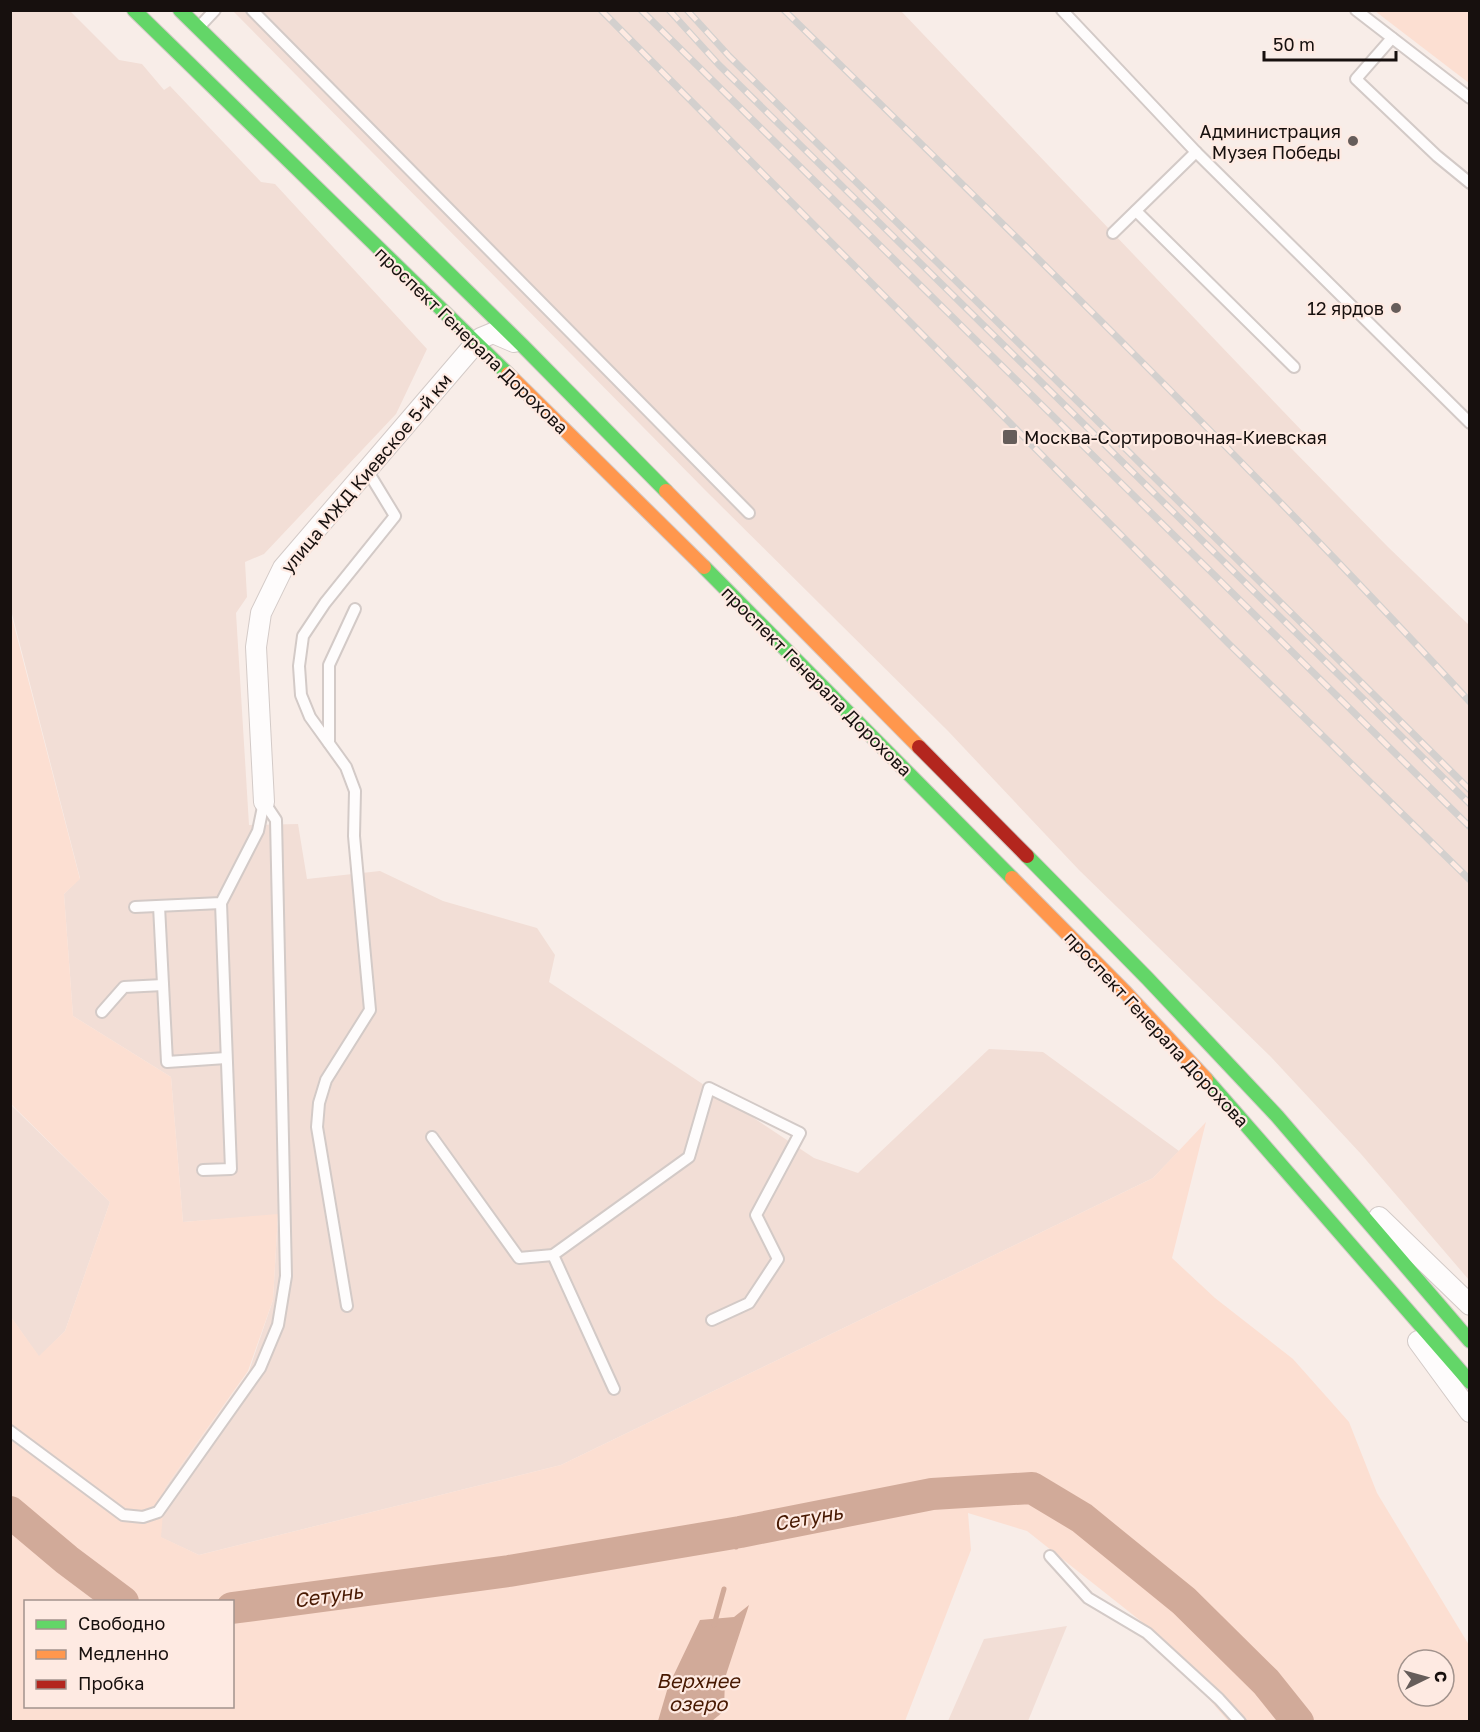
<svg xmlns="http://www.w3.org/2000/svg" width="1480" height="1732" font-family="'Golos Text',sans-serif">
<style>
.built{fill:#f2ded6}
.green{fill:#fcdfd2;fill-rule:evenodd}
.water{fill:#d1aa99}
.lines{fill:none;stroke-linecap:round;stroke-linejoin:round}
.stream{stroke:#d1aa99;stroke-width:5}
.river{stroke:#d1aa99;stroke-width:32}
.lane-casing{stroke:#d3cac7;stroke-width:14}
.street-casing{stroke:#d3cac7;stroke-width:22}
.fast-casing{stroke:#d3cac7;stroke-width:16}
.slow-casing{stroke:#d3cac7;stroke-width:16}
.jam-casing{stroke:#d3cac7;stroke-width:16}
.lane{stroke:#fefcfc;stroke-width:10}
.street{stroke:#fefcfc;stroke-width:20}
.fast{stroke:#63d668;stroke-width:14}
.slow{stroke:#ff974d;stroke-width:14}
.jam{stroke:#b3261e;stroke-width:14}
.rail-casing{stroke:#d3d0ce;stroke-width:7}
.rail{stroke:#feeae2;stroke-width:4.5;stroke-dasharray:14;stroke-linecap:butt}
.poi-dot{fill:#665d5a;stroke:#feeae2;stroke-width:2}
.labels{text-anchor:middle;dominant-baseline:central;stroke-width:4.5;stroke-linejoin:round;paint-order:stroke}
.poi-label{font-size:18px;fill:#17100e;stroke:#feeae2;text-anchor:end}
.street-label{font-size:18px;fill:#17100e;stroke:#feeae2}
.water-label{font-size:20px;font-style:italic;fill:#471801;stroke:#feeae2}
</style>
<rect width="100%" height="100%" fill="#f8ede8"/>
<!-- built -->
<g class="built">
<polygon points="10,11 70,11 119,60 142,64 164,90 170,86 261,182 275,184 427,349 396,414 264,554 245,562 247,597 236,613 249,825 298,824 307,879 380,871 443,901 537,928 555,955 549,982 814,1158 858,1173 989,1049 1043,1052 1179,1151 1153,1178 561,1465 199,1555 160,1537 165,1488 249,1371 273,1300 278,1215 183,1222 171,1077 73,1016 64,894 80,878 11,610"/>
<polygon points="233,11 901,11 1304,433 1290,447 1388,547 1469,625 1469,1280 1361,1154 1271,1057 1079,870 948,731 707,492"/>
<polygon points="10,1104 110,1202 65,1331 39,1357 11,1317"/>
<polygon points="1067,1626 1028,1721 948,1721 984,1639"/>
</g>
<!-- green -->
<g class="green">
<polygon points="1375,11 1469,11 1469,83"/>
<path d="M10,610L80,879L64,894L73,1016L171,1077L183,1222L278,1214L273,1300L248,1371L165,1488L161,1537L199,1555L561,1465L1153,1178L1206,1122L1172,1258L1215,1298L1293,1359L1349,1422L1377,1493L1469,1645V1721H1228L1142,1622L1027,1531L968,1513L971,1550L905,1721H11V1317L39,1356L65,1331L110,1202L11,1104ZM26,1602H232V1706H26ZM1408,1660H1444V1696H1408Z"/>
</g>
<!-- water -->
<polygon class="water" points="749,1605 725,1678 724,1711 712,1721 658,1721 668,1687 700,1620 734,1617"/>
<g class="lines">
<!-- stream -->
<g class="stream">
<polyline points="736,1547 740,1532"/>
<polyline points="714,1625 724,1589"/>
</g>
<!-- river -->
<g class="river">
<polyline points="10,1512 67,1560 123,1602"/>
<polyline points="232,1608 509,1571 740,1532 932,1494 1032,1488 1082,1518 1184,1601 1266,1682 1298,1722"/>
</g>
<!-- lane casing -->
<g class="lane-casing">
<g id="lane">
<polyline points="252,10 749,513"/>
<polyline points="1062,10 1196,152 1470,423"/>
<polyline points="1356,10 1470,98"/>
<polyline points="199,27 215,10"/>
<polyline points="1392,38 1356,79 1437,156 1470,183"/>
<polyline points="1136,211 1294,367"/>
<polyline points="1113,233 1196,152"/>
<polyline points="329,743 329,665 355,609"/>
<polyline points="159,906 167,1062 226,1058"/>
<polyline points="135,907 221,903 258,831 264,802"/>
<polyline points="102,1012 124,987 163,985"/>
<polyline points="432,1137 519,1258 553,1255 689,1157 709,1088 800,1133 756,1215 778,1259 749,1303 712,1320"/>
<polyline points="203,1170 231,1169 221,903"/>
<polyline points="553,1255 614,1389"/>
<polyline points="347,1306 317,1127 319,1103 326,1080 370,1010 354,836 355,791 346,767 310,717 301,695 299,666 303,636 325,603 395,516 367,470"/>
<polyline points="10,1431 123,1515 143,1517 158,1512 260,1368 278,1325 286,1276 276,820 264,802"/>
<polyline points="1050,1556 1088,1598 1147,1633 1219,1699 1240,1722"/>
</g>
</g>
<!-- street casing -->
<g class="street-casing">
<g id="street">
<polyline points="264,802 256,647 261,613 283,568 475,344 481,338 493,333 514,342"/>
<polyline points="1379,1217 1470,1305"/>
<polyline points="1418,1341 1470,1412"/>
</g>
</g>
<!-- fast casing -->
<g class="fast-casing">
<g id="fast">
<polyline points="134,10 508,374"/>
<polyline points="180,10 523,346 666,491"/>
<polyline points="704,567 1012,878"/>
<polyline points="1027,856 1148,979 1277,1116 1470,1341"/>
<polyline points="1206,1079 1470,1382"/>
</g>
</g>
<!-- slow casing -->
<g class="slow-casing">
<g id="slow">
<polyline points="508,374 704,567"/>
<polyline points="666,491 919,747"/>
<polyline points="1012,878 1126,993 1206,1079"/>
</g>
</g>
<!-- jam casing -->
<g class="jam-casing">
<polyline id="jam" points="919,747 1027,856"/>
</g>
<!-- lane -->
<use href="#lane" class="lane"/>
<!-- street -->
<use href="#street" class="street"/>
<!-- fast -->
<use href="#fast" class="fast"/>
<!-- slow -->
<use href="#slow" class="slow"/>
<!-- jam -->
<use href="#jam" class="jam"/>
<!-- rail casing -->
<g class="rail-casing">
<g id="rail">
<polyline points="601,10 1229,644 1470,880"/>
<polyline points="641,10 1470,827"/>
<polyline points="669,10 719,65 1470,804"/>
<polyline points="687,10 729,56 1470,790"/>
<path d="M784,10C1017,237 1249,463 1470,702"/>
</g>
</g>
<!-- rail -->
<use href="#rail" class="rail"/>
</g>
<!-- markers -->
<g class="poi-dot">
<circle cx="1353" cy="141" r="6"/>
<circle cx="1396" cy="308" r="6"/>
<rect x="1002" y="429" width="16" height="16" rx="3"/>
</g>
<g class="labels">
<!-- poi labels -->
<g class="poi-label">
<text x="1341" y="131">Администрация<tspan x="1341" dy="21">Музея Победы</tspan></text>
<text x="1384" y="308">12 ярдов</text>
<text x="1024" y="437" text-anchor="start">Москва-Сортировочная-Киевская</text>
</g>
<!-- street labels -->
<g class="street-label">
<text transform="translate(472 340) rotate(44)">проспект Генерала Дорохова</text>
<text transform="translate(366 473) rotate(-50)">улица МЖД Киевское 5-й км</text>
<text transform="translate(817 681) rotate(45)">проспект Генерала Дорохова</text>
<text transform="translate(1157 1029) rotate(47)">проспект Генерала Дорохова</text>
</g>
<!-- water labels -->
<g class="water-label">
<text transform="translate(808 1517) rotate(-10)">Сетунь</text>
<text transform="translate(328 1595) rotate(-8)">Сетунь</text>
<text x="698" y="1680">Верхнее<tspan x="698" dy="23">озеро</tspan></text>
</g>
</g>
<!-- border -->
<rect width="1480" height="1732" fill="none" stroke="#17100e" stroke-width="24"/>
<!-- legend -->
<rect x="24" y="1600" width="210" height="108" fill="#feeae2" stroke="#a2938d" stroke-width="1.5"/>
<rect x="36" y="1620" width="30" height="9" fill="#63d668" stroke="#a2938d" stroke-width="1.5"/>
<text x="78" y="1630" font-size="18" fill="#17100e">Свободно</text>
<rect x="36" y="1650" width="30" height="9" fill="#ff974d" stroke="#a2938d" stroke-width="1.5"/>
<text x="78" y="1660" font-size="18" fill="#17100e">Медленно</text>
<rect x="36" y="1680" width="30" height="9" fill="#b3261e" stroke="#a2938d" stroke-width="1.5"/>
<text x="78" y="1690" font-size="18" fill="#17100e">Пробка</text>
<!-- north arrow -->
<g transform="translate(1426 1678) rotate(85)"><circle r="28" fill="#feeae2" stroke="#a2938d" stroke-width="1.5"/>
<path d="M0-4.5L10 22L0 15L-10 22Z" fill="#665d5a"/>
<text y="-9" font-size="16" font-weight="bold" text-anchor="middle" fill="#17100e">С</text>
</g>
<!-- scale -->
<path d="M1264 51v9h132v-9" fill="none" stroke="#17100e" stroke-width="3"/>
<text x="1273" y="51" font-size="18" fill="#17100e" stroke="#feeae2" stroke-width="4.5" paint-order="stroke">50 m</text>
</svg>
